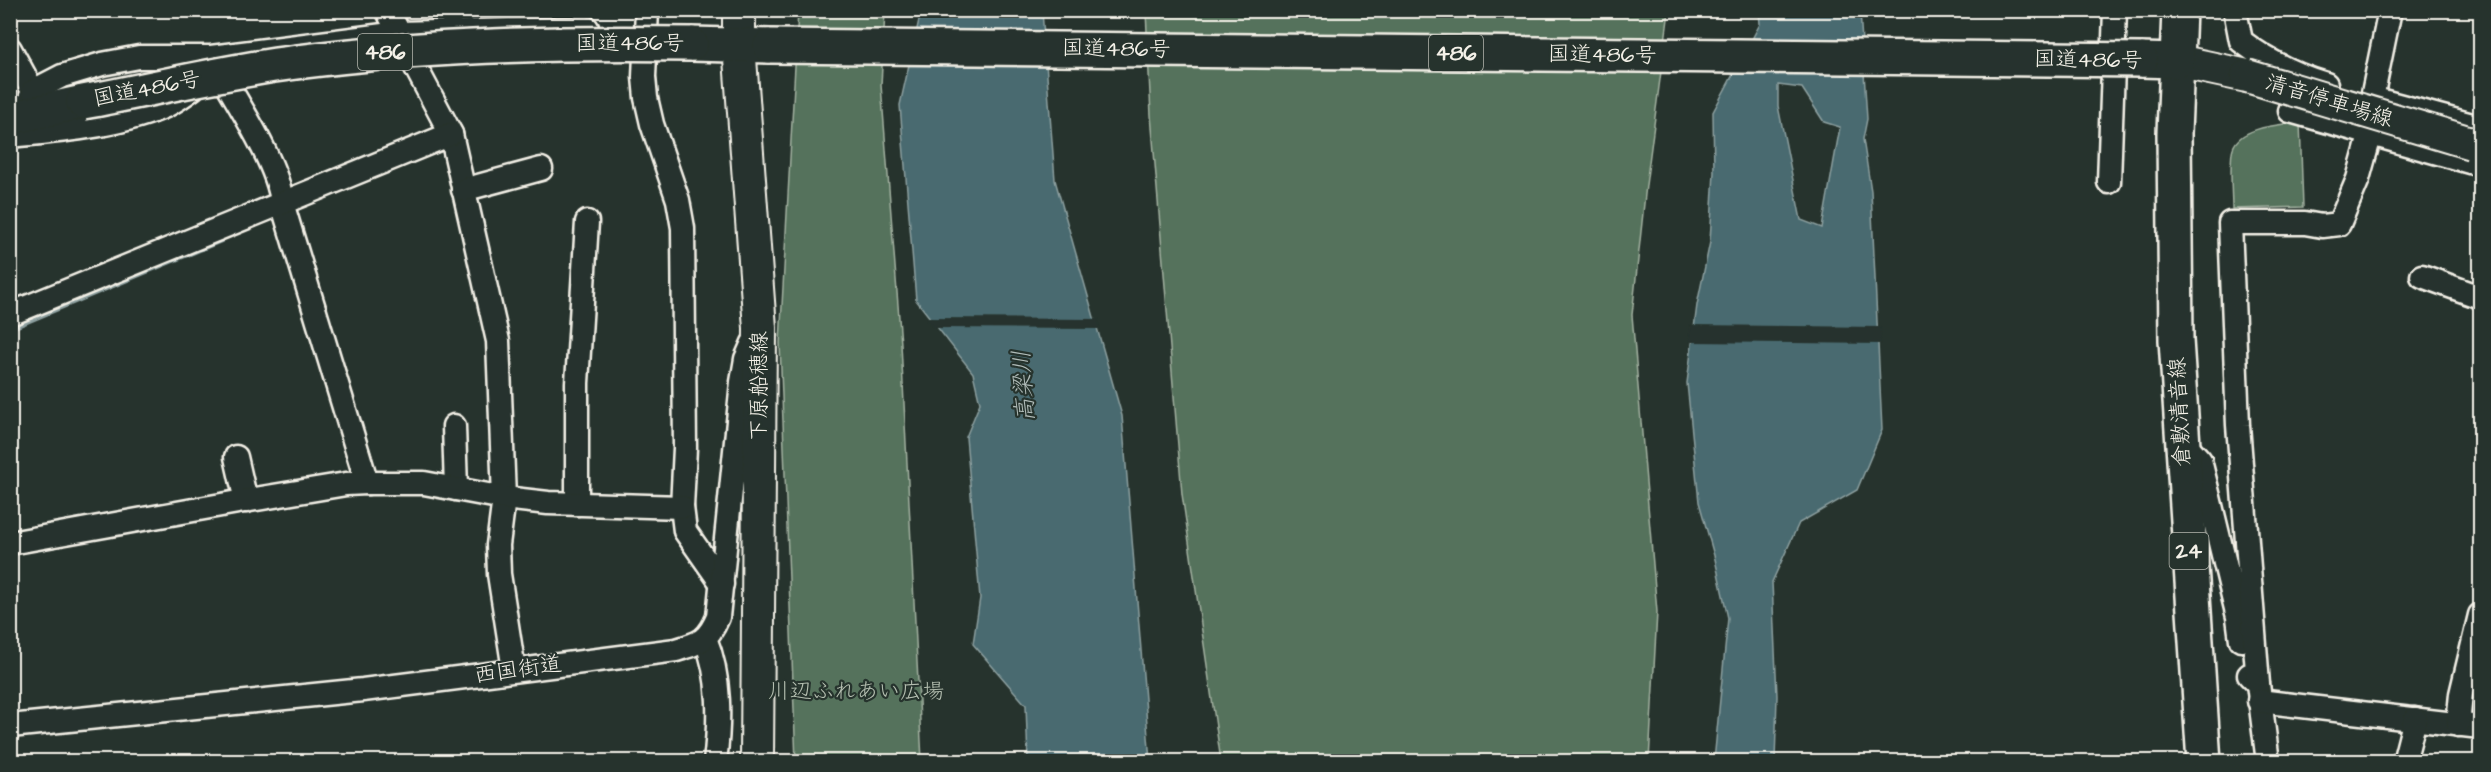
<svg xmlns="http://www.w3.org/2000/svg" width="2491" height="772" font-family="'Architects Daughter','Klee One',sans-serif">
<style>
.green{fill:#54725b;stroke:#a4b2a2;stroke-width:1.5}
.water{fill:#496a70;stroke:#8da0a0;stroke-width:1.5;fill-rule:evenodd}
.pier{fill:#26332d}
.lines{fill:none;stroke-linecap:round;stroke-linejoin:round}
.stream{stroke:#8da0a0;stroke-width:6}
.street-casing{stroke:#f4f1e8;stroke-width:27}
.secondary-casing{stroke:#f4f1e8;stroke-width:36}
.primary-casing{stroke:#f4f1e8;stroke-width:38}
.highway-casing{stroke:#f4f1e8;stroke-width:38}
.street{stroke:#26332d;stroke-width:22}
.secondary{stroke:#26332d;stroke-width:32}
.primary{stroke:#26332d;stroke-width:33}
.highway{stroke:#26332d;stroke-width:33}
.secondary-bridge-casing{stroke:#f4f1e8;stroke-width:36;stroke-linecap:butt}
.highway-bridge-casing{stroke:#f4f1e8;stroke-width:38;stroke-linecap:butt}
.secondary-bridge{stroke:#26332d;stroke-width:32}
.highway-bridge{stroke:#26332d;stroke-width:33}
.labels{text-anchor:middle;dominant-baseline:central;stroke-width:4.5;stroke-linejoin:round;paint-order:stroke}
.shield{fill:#26332d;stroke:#b6b8b0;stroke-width:1.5}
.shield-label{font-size:21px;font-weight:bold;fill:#f4f1e8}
.street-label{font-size:22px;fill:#f4f1e8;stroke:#26332d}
.park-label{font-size:22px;fill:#b4beb0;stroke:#26332d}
.water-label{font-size:24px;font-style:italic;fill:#b0bbb8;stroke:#26332d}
</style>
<rect width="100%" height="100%" fill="#26332d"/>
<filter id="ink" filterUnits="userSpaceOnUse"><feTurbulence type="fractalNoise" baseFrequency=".0167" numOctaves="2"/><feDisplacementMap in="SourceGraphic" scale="12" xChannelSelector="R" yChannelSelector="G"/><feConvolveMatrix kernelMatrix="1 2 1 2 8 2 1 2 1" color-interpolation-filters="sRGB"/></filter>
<g filter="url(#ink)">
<!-- green -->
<g class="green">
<polygon points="798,11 885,11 881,85 901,344 922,761 796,762 780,343"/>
<polygon points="1146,11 1669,11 1646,185 1632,315 1657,612 1649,761 1221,761 1182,494 1151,115"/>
<path d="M2300,122L2303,207L2232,209C2232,195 2229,158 2233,148C2241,126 2281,125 2300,122Z"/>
</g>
<!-- water -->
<g class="water">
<polygon points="921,11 1042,11 1055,180 1122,416 1150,761 1028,761 1026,705 973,644 980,598 966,437 980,403 973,373 916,300 900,105"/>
<path d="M1759,11H1860L1867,119L1863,139L1871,191L1882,430L1857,490L1799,523L1772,582L1777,696L1775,761H1714L1728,618L1715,559L1699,502L1687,383L1697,305L1710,242L1714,172L1713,112L1760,24ZM1778,85L1802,88L1824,122L1840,127L1822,228L1801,220L1778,106Z"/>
</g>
<!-- pier -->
<g class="pier">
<polygon points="926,318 1098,319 1100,329 934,328"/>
<polygon points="1691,325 1880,327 1881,344 1689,342"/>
</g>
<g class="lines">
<!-- stream -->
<polyline class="stream" points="10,328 221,240"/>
<!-- street casing -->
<g class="street-casing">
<g id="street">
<polyline points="387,10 403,40"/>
<polyline points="647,10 644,77 646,98 652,124 678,200 683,228 685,448 682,507 685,531 722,584"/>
<path d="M2235,10L2241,41C2267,61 2295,75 2326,84"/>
<polyline points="10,49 33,91 28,104"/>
<path d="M215,63C235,99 279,165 282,203L367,483"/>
<polyline points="414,64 451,134 498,341 504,498 498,545 499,574 514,670"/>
<polyline points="2300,77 2290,111 2480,165"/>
<polyline points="33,91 62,76 102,64 139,57 211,57 399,33 587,28"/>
<polyline points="2372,98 2480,127"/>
<polyline points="2372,98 2390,10"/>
<path d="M10,136C56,132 118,126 161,108C172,104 182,96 192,89L194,80"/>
<polyline points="2109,182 2115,10"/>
<polyline points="463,190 541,169"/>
<polyline points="2422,276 2480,297"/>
<polyline points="10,314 451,134"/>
<polyline points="454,426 456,489"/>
<polyline points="2182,440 2200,460 2238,617 2241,640"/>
<polyline points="236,457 246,501"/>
<polyline points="577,504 577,383 587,222"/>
<polyline points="10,543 238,502 346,484 367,483 424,483 504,498 548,503 682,507"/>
<path d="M705,638C721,677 720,721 715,762"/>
<polyline points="2249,675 2258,684 2268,762"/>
<polyline points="2258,684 2238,425 2230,223 2305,223 2322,226 2339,224 2358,179 2371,132"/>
<polyline points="2259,701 2480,727"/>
<polyline points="2458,725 2461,694 2480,615"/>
<path d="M10,726L363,690L676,650C700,643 708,641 718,617L742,382L746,359L753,343"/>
<polyline points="2404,762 2415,719"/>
</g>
</g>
<!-- secondary casing -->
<g class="secondary-casing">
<g id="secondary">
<polyline points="739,10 739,45 760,328 757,762"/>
<polyline points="2177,61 2247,76"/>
</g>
</g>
<!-- primary casing -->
<g class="primary-casing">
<polyline id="primary" points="2177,61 2174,133 2176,340 2204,762"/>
</g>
<!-- highway casing -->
<g class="highway-casing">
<g id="highway">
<polyline points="691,44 770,46"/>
<polyline points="2141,60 2177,61 2179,10"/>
<polyline points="10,118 83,102"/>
</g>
</g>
<!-- street -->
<use href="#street" class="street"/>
<!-- secondary -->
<use href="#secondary" class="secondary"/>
<!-- primary -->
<use href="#primary" class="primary"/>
<!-- highway -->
<use href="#highway" class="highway"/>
<!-- secondary-bridge casing -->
<g class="secondary-bridge-casing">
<polyline id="secondary-bridge" points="2247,76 2471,143"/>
</g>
<!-- highway-bridge casing -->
<g class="highway-bridge-casing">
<g id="highway-bridge">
<polyline points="770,46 2141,60"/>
<path d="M83,102C154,89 225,71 297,62C428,45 559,42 691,44"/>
</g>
</g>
<!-- secondary-bridge -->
<use href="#secondary-bridge" class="secondary-bridge"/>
<!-- highway-bridge -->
<use href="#highway-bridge" class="highway-bridge"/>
</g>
</g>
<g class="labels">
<!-- shield labels -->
<g class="shield">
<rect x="358" y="34" width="54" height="36" rx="4.5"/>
<rect x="1429" y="35" width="54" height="36" rx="4.5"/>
<rect x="2169.5" y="533" width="39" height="36" rx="4.5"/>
</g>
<g class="shield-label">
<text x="385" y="52">486</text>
<text x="1456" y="53">486</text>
<text x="2189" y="551">24</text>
</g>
<!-- street labels -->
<g class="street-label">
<text x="630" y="43">国道486号</text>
<text transform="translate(1116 49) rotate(1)">国道486号</text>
<text transform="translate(1602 55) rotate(1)">国道486号</text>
<text transform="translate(2088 60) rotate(1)">国道486号</text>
<text transform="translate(147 89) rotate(-11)">国道486号</text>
<text transform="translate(2329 101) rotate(17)">清音停車場線</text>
<text transform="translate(759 386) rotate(-90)">下原船穂線</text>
<text transform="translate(2180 412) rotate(-93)">倉敷清音線</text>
<text transform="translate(518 670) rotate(-8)">西国街道</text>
</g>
<!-- park labels -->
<g class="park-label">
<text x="856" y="691">川辺ふれあい広場</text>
</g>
<!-- water labels -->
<g class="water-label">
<text transform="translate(1024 386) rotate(-94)">高梁川</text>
</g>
</g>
<!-- margin -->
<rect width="2491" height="772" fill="none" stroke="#26332d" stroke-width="36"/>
<rect x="18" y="18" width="2455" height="736" fill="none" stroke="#f4f1e8" stroke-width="2" filter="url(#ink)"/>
</svg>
